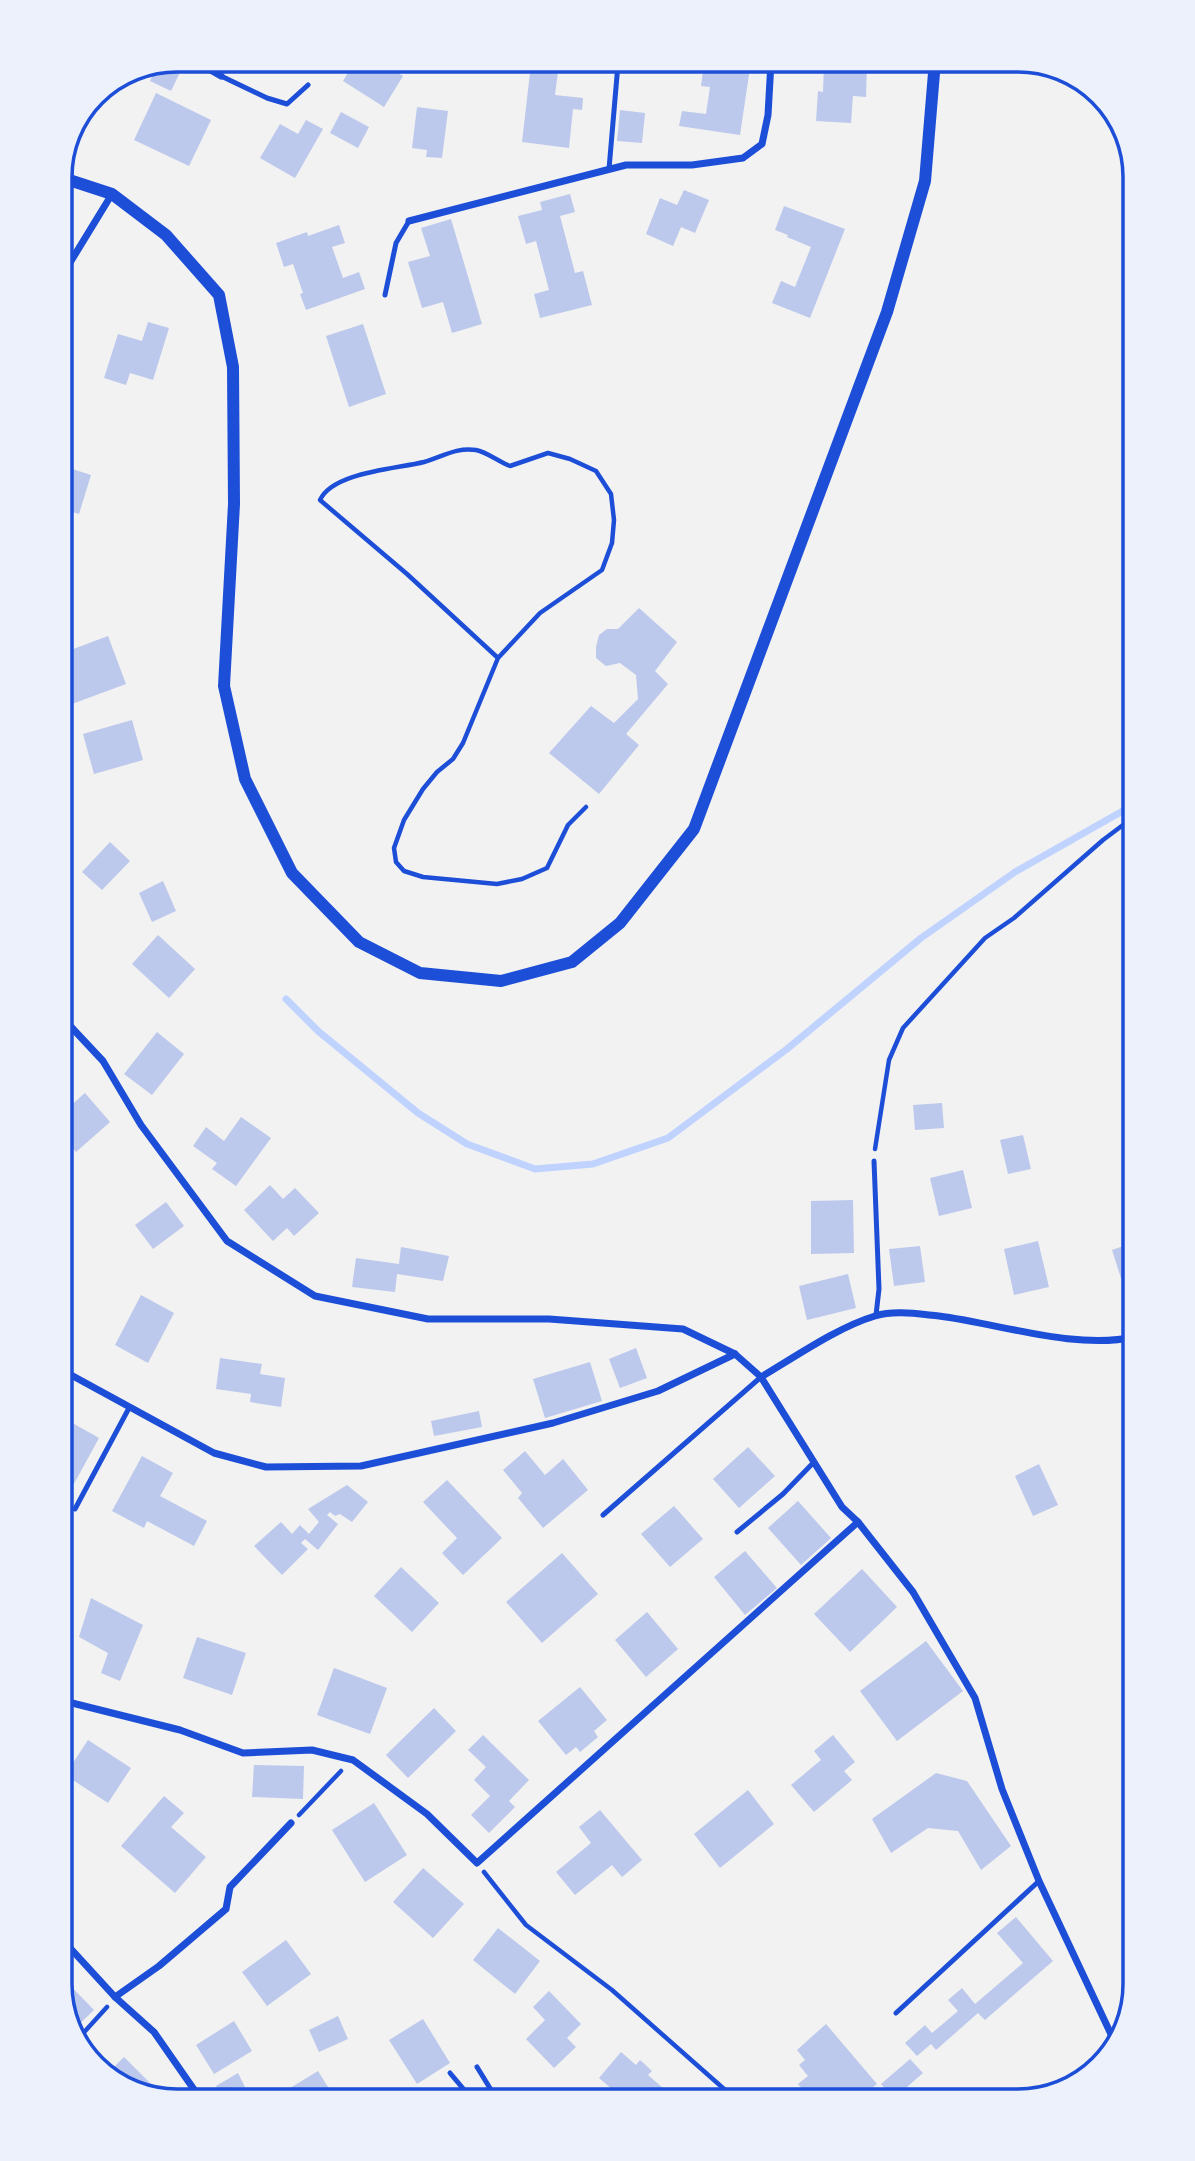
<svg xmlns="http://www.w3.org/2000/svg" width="1195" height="2161" font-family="'Asap Condensed',sans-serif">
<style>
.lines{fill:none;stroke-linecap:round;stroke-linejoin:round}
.stream{stroke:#bfd3fe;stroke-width:7}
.building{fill:#bdc9ec}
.path{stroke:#1d4ed8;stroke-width:4.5}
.service{stroke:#1d4ed8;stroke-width:5}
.minor{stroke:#1d4ed8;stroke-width:7}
.tertiary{stroke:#1d4ed8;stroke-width:12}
.rim{fill:none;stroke:#1d4ed8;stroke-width:3.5}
</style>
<rect width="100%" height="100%" fill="#f2f2f2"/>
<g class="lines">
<!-- stream -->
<polyline class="stream" points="286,999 318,1031 418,1113 467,1144 535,1169 593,1164 668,1138 787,1049 921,938 1015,872 1135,804"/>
</g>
<!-- building -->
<g class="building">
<polygon points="824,62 867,62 866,97 853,96 851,123 816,121 818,91 823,92"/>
<polygon points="704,63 750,68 740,135 679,126 682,111 706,114 710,87 701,86"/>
<polygon points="531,64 559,64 555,95 583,98 582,110 573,109 569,148 522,142"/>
<polygon points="352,66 398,66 395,71 403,76 384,107 343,81"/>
<polygon points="156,68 182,68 171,91 150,81"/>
<polygon points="156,93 211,120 189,166 134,140"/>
<polygon points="417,107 448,111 442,158 426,157 427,150 412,148"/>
<polygon points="620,110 645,113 642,143 617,141"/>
<polygon points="341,112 369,127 358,148 330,133"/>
<polygon points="306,120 323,129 295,178 260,158 280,124 298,134"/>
<polygon points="684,190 709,200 695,233 681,227 673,246 646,234 660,198 677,205"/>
<polygon points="570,194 575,212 560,216 575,273 583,271 592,305 540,318 534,294 549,290 536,241 526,244 518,216 542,210 540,202"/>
<polygon points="784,206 845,229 810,318 772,303 781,281 795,287 811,247 787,237 788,235 775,230"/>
<polygon points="451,219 482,324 452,333 443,302 422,308 408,262 430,256 421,228"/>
<polygon points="339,225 345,243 332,247 343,278 359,272 365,289 306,310 300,294 303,293 293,264 284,267 276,243 307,232 308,236"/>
<polygon points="148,322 169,328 153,380 130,373 126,385 104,378 118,334 142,341"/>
<polygon points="363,324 386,394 349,407 326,336"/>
<polygon points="60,465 91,475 79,514 60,508"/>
<polygon points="639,608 677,642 655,671 668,684 626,734 639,745 599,794 549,753 591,706 614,723 638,699 636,675 620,663 606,666 596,658 596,647 599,635 607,629 618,629"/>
<polygon points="108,636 126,684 72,704 60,671 60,654"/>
<polygon points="132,720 143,760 94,774 83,734"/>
<polygon points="110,842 130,861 102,890 82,872"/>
<polygon points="163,881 176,911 152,922 139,893"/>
<polygon points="158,935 195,969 169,998 132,964"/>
<polygon points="157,1032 184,1054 152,1095 124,1074"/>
<polygon points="60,1058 68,1067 60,1076"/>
<polygon points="85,1093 110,1122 76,1152 60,1133 60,1115"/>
<polygon points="942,1103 944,1128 915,1130 913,1105"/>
<polygon points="241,1117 271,1138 236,1186 212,1169 217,1163 193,1146 206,1127 224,1141"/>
<polygon points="1023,1135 1031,1169 1008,1174 1000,1140"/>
<polygon points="963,1170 972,1208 939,1216 930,1178"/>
<polygon points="270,1185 283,1199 295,1188 319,1213 294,1236 287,1228 273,1241 244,1210"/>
<polygon points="853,1200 854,1253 811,1254 811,1201"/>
<polygon points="166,1202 184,1226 153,1249 135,1225"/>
<polygon points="1038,1241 1049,1287 1014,1295 1004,1249"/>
<polygon points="1135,1242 1135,1294 1127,1297 1112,1250"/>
<polygon points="920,1246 925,1282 894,1286 889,1249"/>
<polygon points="401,1247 449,1256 443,1281 397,1274 395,1292 352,1287 356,1258 399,1264"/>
<polygon points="848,1274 856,1308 807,1320 799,1286"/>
<polygon points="141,1295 174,1313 148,1363 115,1345"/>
<polygon points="636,1348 647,1378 620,1388 609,1359"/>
<polygon points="220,1358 262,1364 260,1374 285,1378 281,1407 250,1402 251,1394 216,1389"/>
<polygon points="590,1362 602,1401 545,1418 533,1379"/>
<polygon points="479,1411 482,1427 434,1436 431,1421"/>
<polygon points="60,1416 99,1438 64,1502 60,1500"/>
<polygon points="748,1447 775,1476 739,1508 713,1479"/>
<polygon points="525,1451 545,1475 563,1459 588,1490 543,1528 518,1498 522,1493 503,1470"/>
<polygon points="142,1456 173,1473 160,1496 207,1521 194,1546 147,1521 144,1528 112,1511"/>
<polygon points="1039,1464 1058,1505 1033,1516 1015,1476"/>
<polygon points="447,1480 502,1538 463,1575 442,1553 457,1538 423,1502"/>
<polygon points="347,1485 368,1502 352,1522 340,1514 335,1516 330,1512 327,1515 338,1524 318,1550 305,1539 301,1543 308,1549 282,1575 254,1546 281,1522 292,1534 300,1525 309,1534 319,1522 308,1509"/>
<polygon points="798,1501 831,1538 801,1565 768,1528"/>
<polygon points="674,1506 703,1539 670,1567 641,1534"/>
<polygon points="745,1551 777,1588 745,1615 714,1577"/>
<polygon points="562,1553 598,1594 542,1643 506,1602"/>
<polygon points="401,1567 439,1603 412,1632 374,1596"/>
<polygon points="862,1569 897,1607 850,1652 814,1614"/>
<polygon points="91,1598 143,1625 120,1681 101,1673 108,1653 79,1637"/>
<polygon points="647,1612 678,1649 646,1677 615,1640"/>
<polygon points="197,1637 246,1653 232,1695 183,1678"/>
<polygon points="926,1641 963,1691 897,1741 860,1691"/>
<polygon points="334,1668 387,1688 370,1734 317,1715"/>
<polygon points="580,1687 607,1720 594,1731 598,1737 580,1752 576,1747 566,1755 538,1721"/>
<polygon points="434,1708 456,1731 408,1778 386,1755"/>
<polygon points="483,1735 529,1780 509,1801 515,1807 489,1833 471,1815 490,1796 474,1780 486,1767 468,1750"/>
<polygon points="833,1735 855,1762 844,1771 852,1780 814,1812 791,1785 821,1760 814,1751"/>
<polygon points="88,1740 131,1768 108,1803 65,1775"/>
<polygon points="254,1765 304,1766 303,1799 252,1797"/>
<polygon points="936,1773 967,1781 1011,1846 981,1870 958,1831 928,1828 891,1853 872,1819"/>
<polygon points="748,1790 774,1824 720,1868 694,1834"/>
<polygon points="164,1796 184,1813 171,1827 206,1857 175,1893 121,1846"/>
<polygon points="374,1803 407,1855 365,1882 332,1830"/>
<polygon points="600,1810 642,1860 622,1877 612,1865 575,1895 556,1872 591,1843 579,1827"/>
<polygon points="423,1868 464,1904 433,1938 393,1902"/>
<polygon points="1016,1917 1053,1961 985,2020 978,2013 936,2050 931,2044 917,2056 905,2043 925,2025 932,2033 958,2011 948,2000 962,1988 975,2004 1023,1963 997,1933"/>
<polygon points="498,1928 540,1961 515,1994 473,1960"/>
<polygon points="286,1940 311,1974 267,2006 242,1972"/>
<polygon points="60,1975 94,2010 71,2032 69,2029"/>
<polygon points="549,1991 581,2024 567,2038 576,2047 554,2068 526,2039 545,2020 533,2007"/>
<polygon points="338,2016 348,2039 319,2052 309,2030"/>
<polygon points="423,2019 450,2063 417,2084 389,2040"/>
<polygon points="234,2021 252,2051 214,2074 196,2045"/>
<polygon points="826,2024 877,2084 864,2094 807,2095 798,2084 808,2076 799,2065 805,2060 797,2050"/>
<polygon points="621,2052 636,2065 640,2060 652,2071 648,2075 664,2089 658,2096 605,2097 612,2089 599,2078"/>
<polygon points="124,2057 168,2101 111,2081 106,2075"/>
<polygon points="910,2059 923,2073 899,2094 890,2094 881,2084"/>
<polygon points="318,2071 336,2100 286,2100 282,2093"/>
<polygon points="238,2073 245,2087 224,2099 216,2086"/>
</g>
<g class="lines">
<!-- path -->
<g class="path">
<path d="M498,658L407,574L320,500C333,472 396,469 424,462C442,457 456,447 476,450C487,452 499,462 510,466L548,453L570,459L596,471L611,494L614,520L612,543L602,570L540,613L498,658L463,743L453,759L437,772L423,789L404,820L394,848L396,862L404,871L423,877L497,884L522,879L547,868L568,825L586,807"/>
<polyline points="875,1149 889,1060 903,1028 985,938 1014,918 1103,840 1135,816"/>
<polyline points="299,1815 341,1771"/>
<polyline points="484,1872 526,1925 612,1990 732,2096"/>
<polyline points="77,2040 107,2007"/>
</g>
<!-- service -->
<g class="service">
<polyline points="221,76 267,98 287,104 308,85"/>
<polyline points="609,169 618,64"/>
<polyline points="385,295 396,243 409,221"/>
<polyline points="874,1161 879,1289 876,1315"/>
<polyline points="75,1509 129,1408"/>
<polyline points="603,1515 761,1377"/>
<polyline points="737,1532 783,1494 814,1462"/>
<polyline points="896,2013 1039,1881"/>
<polyline points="477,2067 496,2098"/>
<polyline points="450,2073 471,2098"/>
</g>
<!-- minor -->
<g class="minor">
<polyline points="207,68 221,76"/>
<polyline points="409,221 626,165 692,165 743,158 762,144 768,115 771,62"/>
<polyline points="60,279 112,194"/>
<polyline points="60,1015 103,1061 141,1125 227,1241 315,1296 428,1319 549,1319 683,1329 735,1354 761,1377 842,1507 858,1522 913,1592 975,1698 1002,1789 1039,1881 1117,2047"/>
<polyline points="60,1369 214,1453 266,1467 361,1466 553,1423 658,1391 735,1354"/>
<path d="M761,1377C795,1357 838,1327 875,1316C895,1310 918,1314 939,1316C1001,1324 1074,1350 1135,1337"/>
<polyline points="60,1700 180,1730 243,1753 312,1750 353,1760 427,1814 477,1863 858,1522"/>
<polyline points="60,1937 115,1997 154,2032 202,2101"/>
<polyline points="115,1997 159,1966 226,1909 230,1887 291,1823"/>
</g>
<!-- tertiary -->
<polyline class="tertiary" points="60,177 112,194 166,235 219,295 233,367 234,504 224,686 245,779 292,873 359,942 420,973 501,981 572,962 620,923 694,829 887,312 925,181 935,61"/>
</g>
<!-- crop -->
<path d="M0 0H1195V2161H0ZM177 72H1018A105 105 0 0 1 1123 177V1984A105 105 0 0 1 1018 2089H177A105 105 0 0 1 72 1984V177A105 105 0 0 1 177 72Z" fill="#edf1fc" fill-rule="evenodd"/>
<path class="rim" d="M177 72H1018A105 105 0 0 1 1123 177V1984A105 105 0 0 1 1018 2089H177A105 105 0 0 1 72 1984V177A105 105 0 0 1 177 72Z"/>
</svg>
